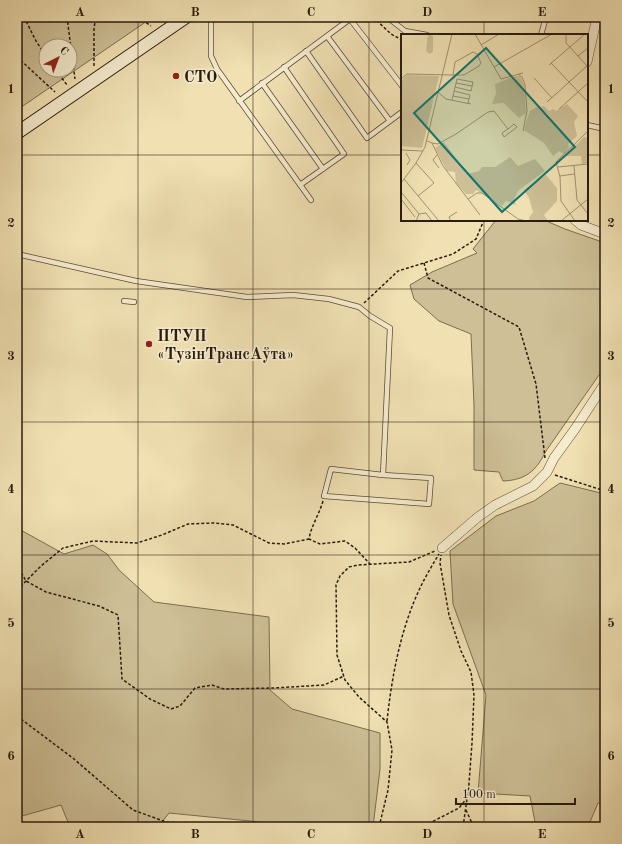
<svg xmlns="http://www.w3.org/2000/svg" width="622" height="844" font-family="'Old Standard TT',serif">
	<rect width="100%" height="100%" fill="#f0e0b2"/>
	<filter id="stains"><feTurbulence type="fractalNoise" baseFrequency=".005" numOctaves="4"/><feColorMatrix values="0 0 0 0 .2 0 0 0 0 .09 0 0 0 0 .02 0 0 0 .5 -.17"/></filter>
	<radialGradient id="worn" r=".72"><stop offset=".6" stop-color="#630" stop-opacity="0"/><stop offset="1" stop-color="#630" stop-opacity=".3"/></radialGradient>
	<path fill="#cebf96" stroke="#7b6d52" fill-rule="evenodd" d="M 17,17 L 153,17 L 17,110 ZM 46,46 L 70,46 L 70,70 L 46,70 Z
		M 496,220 L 544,220 L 565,229 L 605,243 L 605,370 L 599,375 L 546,451 C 536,471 526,480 503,481 L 499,472 L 474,470 L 474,405 L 471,334 L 439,321 L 414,299 L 410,285 L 432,272 L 477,253 L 473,249 Z
		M 560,483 L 605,494 L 605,803 L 598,803 L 590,822 L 556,827 L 536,827 L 530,796 L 478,793 L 486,695 L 453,604 L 450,551 L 496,516 L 534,501 Z
		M 17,528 L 64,554 L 93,545 L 107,554 L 119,570 L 154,602 L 269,617 L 270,690 L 292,709 L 380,733 L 380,769 L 373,827 L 311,827 L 169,813 L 162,822 L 156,827 L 70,827 L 61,805 L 22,816 L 17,797 Z"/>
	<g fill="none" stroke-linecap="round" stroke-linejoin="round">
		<defs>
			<path id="lane" d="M 211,17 L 211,56 L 217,69 L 311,200
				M 387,17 L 405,31 L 427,35
				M 541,35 L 546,17
				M 327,36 L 390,121
				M 306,51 L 367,138 L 402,112
				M 284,67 L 344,154 L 300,185
				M 262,83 L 323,169
				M 239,101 L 350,19 L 402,86
				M 587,125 L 605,129
				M 17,254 L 136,281 L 247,297 L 293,295 L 329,299 L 359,307 L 370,316 L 390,328 L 383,475 L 431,478 L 429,504 L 324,496 L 331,469 L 383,475
				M 124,301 L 134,302"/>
			<path id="street" d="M 587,62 L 597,17
				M 575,220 L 581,225 L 605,234
				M 442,548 L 478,517 L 495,505 L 533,486 L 547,472 L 554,458 L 575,429 L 605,383"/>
			<path id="secondary" d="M 17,133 L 186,17"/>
		</defs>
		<use href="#lane" stroke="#5a4c38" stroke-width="6"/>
		<use href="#street" stroke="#5a4c38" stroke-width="10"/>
		<use href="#secondary" stroke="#281b0f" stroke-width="14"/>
		<path stroke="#281b0f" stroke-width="1.5" stroke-dasharray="3 2" stroke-linecap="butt" d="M 24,17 L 36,41 L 46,56
			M 67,17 L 75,79
			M 138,17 L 151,26
			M 159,17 L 160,18
			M 373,17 L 391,34 L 402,40
			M 17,57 L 55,92
			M 94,66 L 94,28 L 96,17
			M 56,70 L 67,85
			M 424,263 L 428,278 L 519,327 L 536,384 L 545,458
			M 364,303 L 398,271 L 453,254 L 476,239 L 484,220
			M 555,475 L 605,491
			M 323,501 C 319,515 311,526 309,539 L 320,544 L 345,541 L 355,548 L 370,564
			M 17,570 L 22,574 L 26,581 L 46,592 L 99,606 L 118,615 L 122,679 L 150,699 L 171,709 L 180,706 L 195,688 L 212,685 L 224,689 L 274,688 L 324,685 L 344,676
			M 17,590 L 41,566 L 63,548 L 93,541 L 137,543 L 162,535 L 188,524 L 214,523 L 233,525 L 269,543 L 284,544 L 309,539
			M 17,716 L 74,759 L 133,810 L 166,822 L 235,827
			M 387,721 C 392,675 401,626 422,584 C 427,574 433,564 439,554
			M 466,810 L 471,821 L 478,827
			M 424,826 L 459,808 L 468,797 L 472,743 L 474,695 L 471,672 L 461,651 L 449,615 L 440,563 L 441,555
			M 379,827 L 388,790 L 392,750 L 387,722 L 359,697 L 345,680 L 337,655 L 336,585 L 340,576 L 349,567 L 358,565 L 409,562 L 435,551
			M 390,827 L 404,823 L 427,827
			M 463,827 L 467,799"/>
		<use href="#lane" stroke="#f5ebcd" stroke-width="4.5"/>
		<use href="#street" stroke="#f5ebcd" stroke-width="9"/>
		<use href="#secondary" stroke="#f5ebcd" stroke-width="12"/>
	</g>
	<path fill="none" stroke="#281b0f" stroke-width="1" stroke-opacity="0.55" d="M 138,17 L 138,827M 253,17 L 253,827M 369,17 L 369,827M 484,17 L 484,35M 17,155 L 402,155M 587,155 L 605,155M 484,220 L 484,827M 17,289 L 605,289M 17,422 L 605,422M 17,555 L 605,555M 17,689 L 605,689"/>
	<g fill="#8f2418" stroke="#f5ebcd" stroke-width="1.5">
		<circle cx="176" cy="76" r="4"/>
		<circle cx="149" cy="344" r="4"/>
	</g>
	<g text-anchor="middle" stroke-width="3.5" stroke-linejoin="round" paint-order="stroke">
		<g font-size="16" font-weight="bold" fill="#281b0f" stroke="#f5ebcd" text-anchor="start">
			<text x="184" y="82">СТО</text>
			<text x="157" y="341">ПТУП<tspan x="157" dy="18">«ТузінТрансАўта»</tspan></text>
		</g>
	</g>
	<g transform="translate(401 34)">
		<rect width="187" height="187" fill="#f0e0b2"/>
		<path d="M 27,0 L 32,2 L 32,17 L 29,20 L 25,17 ZM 6,41 L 38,42 L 21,114 L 0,112 L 0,47 ZM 115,42 L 119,42 L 123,51 L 125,79 L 118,84 L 103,69 L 91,70 L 95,59 L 94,50 ZM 166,70 L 177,82 L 173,88 L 176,102 L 167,110 L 168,113 L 163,120 L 158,117 L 152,122 L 143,109 L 123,96 L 125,88 L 129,77 L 136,73 L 143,72 L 148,77 L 152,75 L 155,77 ZM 183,103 L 187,104 L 187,129 L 181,130 L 180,122 L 165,122 ZM 43,108 L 66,140 L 78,137 L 81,133 L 94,133 L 109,123 L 117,132 L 134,125 L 144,137 L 118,156 L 113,165 L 115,171 L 105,167 L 101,172 L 75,156 L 72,160 L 65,160 L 55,149 L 54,138 L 46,137 L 34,114 ZM 145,141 L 156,154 L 156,167 L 143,181 L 147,187 L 129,187 L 128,184 L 132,178 L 128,164 L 123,156 Z" fill="#cebf96"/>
		<path fill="none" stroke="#a09171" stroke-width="1" d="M 74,0 L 100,45 L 122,39M 165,0 L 165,9 L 187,33M 80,11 L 98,0M 177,22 L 187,14M 150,29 L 187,68M 148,31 L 184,0M 93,33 L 151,0M 117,40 L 121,43 L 124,51 L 126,77 L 122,97M 133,44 L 151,64M 0,45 L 6,40 L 52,41 L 54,28 L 72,18 L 76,20 L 80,29 L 78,32 L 63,41 L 52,41M 55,49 L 71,52M 53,57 L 69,61 L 67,69M 37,58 L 45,65 L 70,70M 52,62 L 68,65M 51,66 L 52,62 L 56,45 L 72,48 L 70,57 L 54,53M 146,68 L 187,31M 158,75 L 187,49M 26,107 L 31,109 L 42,132 L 67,165 L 76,159 L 81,159 L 117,185 L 125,187M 31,109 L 37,110 L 55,100 L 87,78 L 93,77 L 107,95 L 113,90 L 116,93 L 103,103 L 101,99 L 107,95M 0,116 L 22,117M 5,119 L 9,126 L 6,131M 36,121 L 32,126 L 38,134M 15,129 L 33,149 L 17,162M 173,132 L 176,166 L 187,180M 157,133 L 187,130M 159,142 L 173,140M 3,145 L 38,187M 0,149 L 15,129 L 24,113 L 51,0M 0,158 L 18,180M 0,165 L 14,183M 67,165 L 79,181M 15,187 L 18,180 L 25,179 L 31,187M 50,187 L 48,183 L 56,178M 160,187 L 187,165M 174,187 L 160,167 L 159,143 L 155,128 L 187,97"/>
		<path fill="#0f766e" fill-opacity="0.15" stroke="#0f766e" stroke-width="2" d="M 85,14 L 174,113 L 101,178 L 13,79 Z"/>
		<rect width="187" height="187" fill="none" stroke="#281b0f" stroke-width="2"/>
	</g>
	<rect width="622" height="844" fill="none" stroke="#f0e0b2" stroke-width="44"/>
	<g transform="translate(58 58) rotate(42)"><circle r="19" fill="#f5ebcd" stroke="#a39881"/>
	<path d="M0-3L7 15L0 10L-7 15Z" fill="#8f2418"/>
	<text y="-6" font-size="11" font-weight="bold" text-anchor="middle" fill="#281b0f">С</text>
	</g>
	<path d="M456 798v6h119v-6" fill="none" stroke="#281b0f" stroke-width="2"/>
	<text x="462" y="798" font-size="12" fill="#281b0f" stroke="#f5ebcd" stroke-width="3" paint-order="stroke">100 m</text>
	<rect x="22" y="22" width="578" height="800" fill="none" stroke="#281b0f" stroke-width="1.5"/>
	<g font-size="13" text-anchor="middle" font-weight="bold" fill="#281b0f">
		<text x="80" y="16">A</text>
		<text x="195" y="16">B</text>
		<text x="311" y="16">C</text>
		<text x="427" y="16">D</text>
		<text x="542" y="16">E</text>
		<text x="11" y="93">1</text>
		<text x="611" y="93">1</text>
		<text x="11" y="227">2</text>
		<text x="611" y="227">2</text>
		<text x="11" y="360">3</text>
		<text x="611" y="360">3</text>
		<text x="11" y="493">4</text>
		<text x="611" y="493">4</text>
		<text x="11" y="627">5</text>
		<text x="611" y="627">5</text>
		<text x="11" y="760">6</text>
		<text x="611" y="760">6</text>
		<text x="80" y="838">A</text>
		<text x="195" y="838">B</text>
		<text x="311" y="838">C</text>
		<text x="427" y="838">D</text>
		<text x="542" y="838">E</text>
	</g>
	<rect width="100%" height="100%" filter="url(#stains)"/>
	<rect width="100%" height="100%" fill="url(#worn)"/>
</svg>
